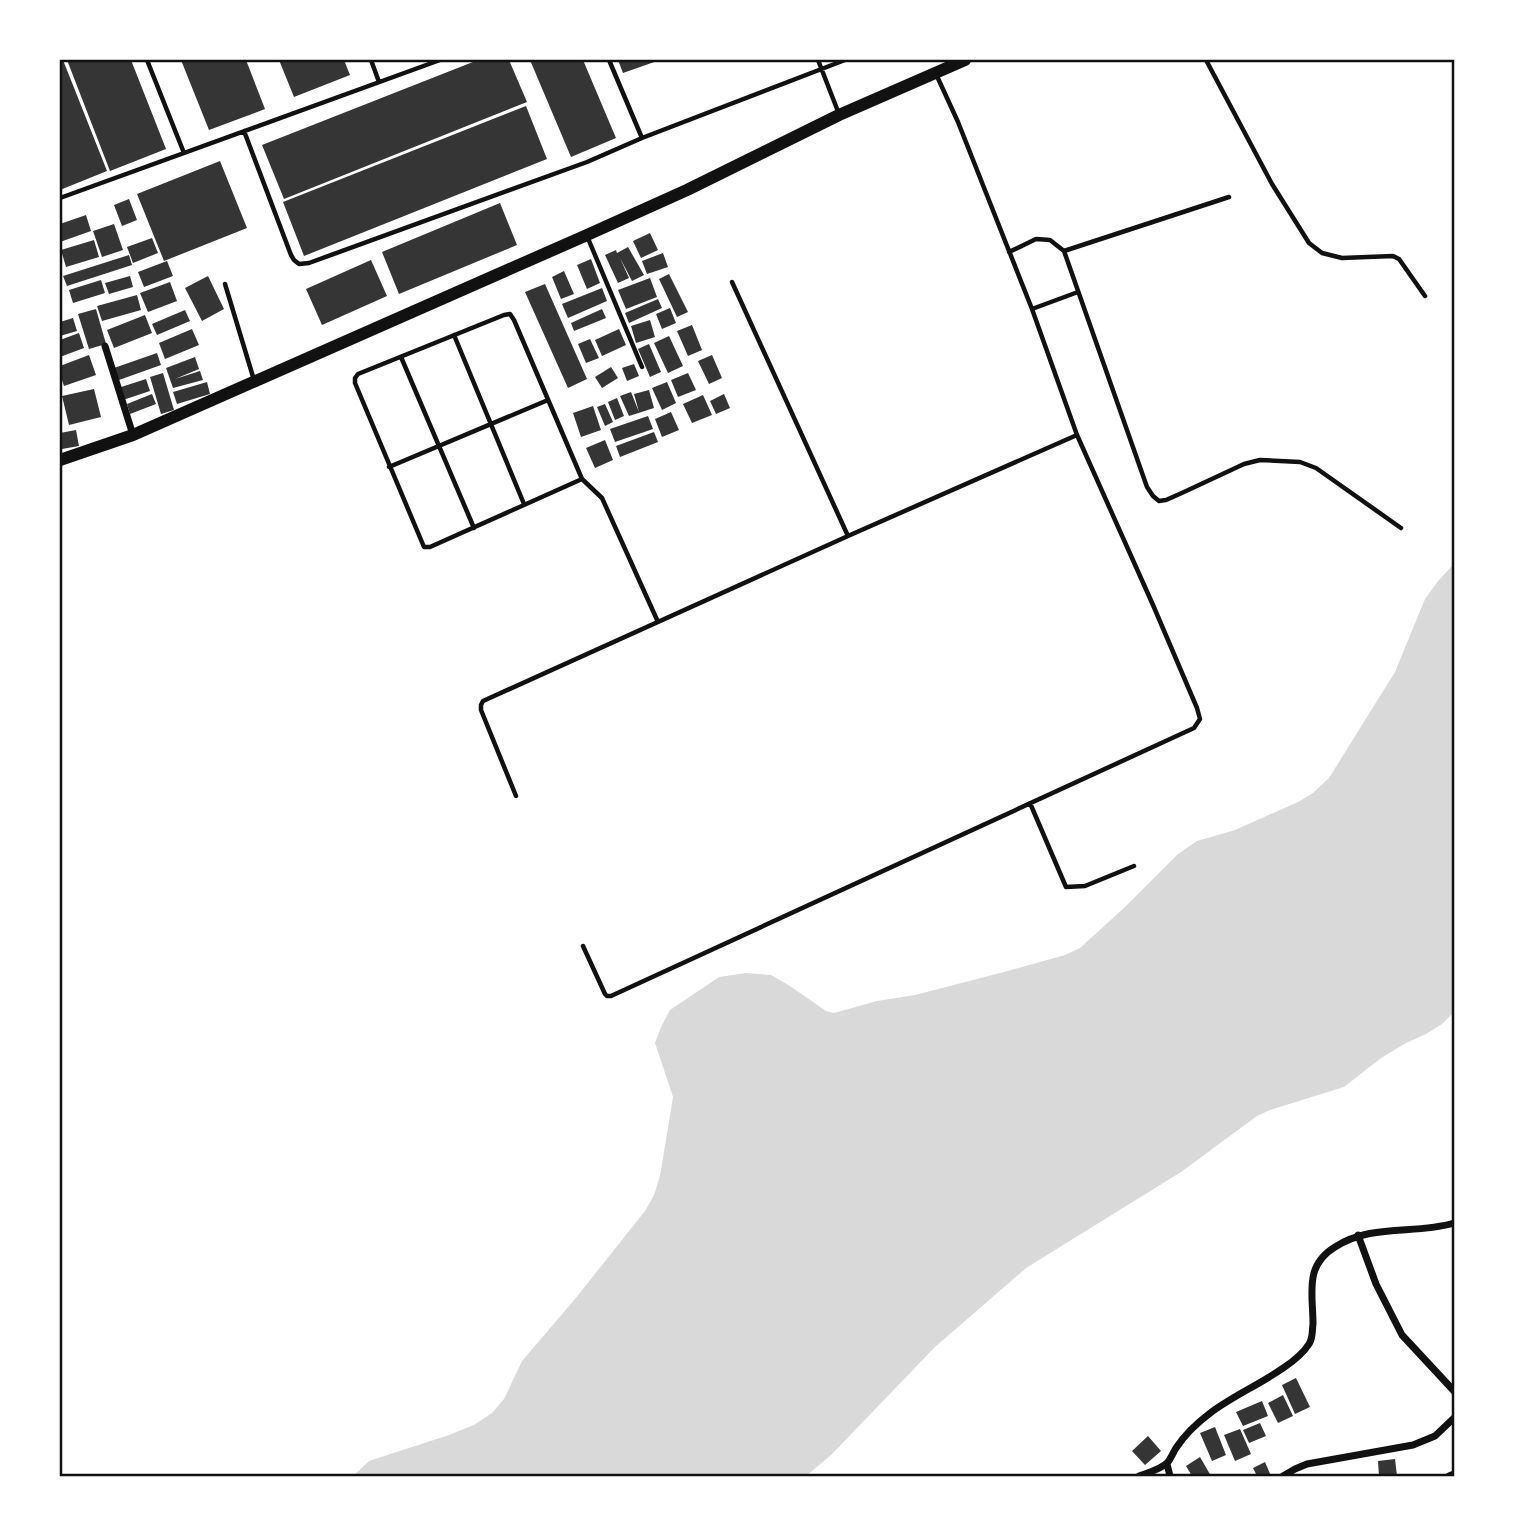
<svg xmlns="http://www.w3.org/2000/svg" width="1514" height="1536" font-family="Figtree,sans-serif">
	<rect width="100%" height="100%" fill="#fff"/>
	<path fill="#d9d9d9" d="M 1454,564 L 1454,1012 L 1442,1024 L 1426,1034 L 1406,1043 L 1381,1058 L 1344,1087 L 1270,1110 L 1257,1116 L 1181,1172 L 1026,1268 L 935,1347 L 831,1455 L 806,1476 L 353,1476 L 369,1461 L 449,1435 L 474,1425 L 492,1413 L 504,1399 L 522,1361 L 575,1299 L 645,1211 L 654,1195 L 660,1176 L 673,1097 L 655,1043 L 661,1027 L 670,1010 L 719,977 L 746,973 L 771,975 L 790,986 L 826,1011 L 834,1013 L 877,1001 L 915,995 L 1004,972 L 1065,955 L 1080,948 L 1124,908 L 1178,854 L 1197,841 L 1235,830 L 1300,801 L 1313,793 L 1329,778 L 1395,672 L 1425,599 L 1438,581 Z"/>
	<path fill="#353535" d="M 60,60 L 63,60 L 107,171 L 60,190 Z
		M 67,60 L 131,60 L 166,149 L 110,171 Z
		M 181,60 L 246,60 L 265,109 L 209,130 Z
		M 279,60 L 344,60 L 350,75 L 294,97 Z
		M 478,60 L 509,60 L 527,102 L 284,199 L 262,145 Z
		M 530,60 L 583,60 L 616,138 L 571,157 Z
		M 618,60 L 660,60 L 623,73 Z
		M 526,106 L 547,159 L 304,256 L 283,202 Z
		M 220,161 L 247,228 L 164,261 L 137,194 Z
		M 129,199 L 137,220 L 122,226 L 114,205 Z
		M 500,203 L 517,245 L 399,294 L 382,252 Z
		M 86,215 L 91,231 L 60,242 L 60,224 Z
		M 114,224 L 123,250 L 102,257 L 93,231 Z
		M 650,233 L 658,250 L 641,258 L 633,241 Z
		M 152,238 L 158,253 L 133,263 L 127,247 Z
		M 94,240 L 99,257 L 66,267 L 61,250 Z
		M 628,247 L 644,275 L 632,281 L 620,258 L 629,278 L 618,283 L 605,255 L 616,250 L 617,253 Z
		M 663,253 L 668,267 L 647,274 L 642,261 Z
		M 129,255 L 132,265 L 67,286 L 63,276 Z
		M 591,259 L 600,283 L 587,289 L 577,265 Z
		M 371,260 L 387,296 L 322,325 L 306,289 Z
		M 167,261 L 173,276 L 144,287 L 138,272 Z
		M 564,271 L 574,294 L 561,299 L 552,277 Z
		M 669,274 L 688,312 L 677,317 L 659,279 Z
		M 130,276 L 133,287 L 109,294 L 105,283 Z
		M 208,276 L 224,309 L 202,321 L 185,288 Z
		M 650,278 L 657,297 L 626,309 L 618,290 Z
		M 101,280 L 105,293 L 73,303 L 69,290 Z
		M 170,282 L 177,301 L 148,312 L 140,293 Z
		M 545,284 L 587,379 L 568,388 L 525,292 Z
		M 602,288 L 607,301 L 568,318 L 562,304 Z
		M 137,295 L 141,310 L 102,321 L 97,306 Z
		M 658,299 L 662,308 L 629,323 L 625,313 Z
		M 670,308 L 676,323 L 662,329 L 656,314 Z
		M 96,309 L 106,344 L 89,349 L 78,314 Z
		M 602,309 L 606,318 L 574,331 L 571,323 Z
		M 185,310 L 190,321 L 157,335 L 152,324 Z
		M 145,315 L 152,333 L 114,348 L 107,330 Z
		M 73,318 L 77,331 L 60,336 L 60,322 Z
		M 650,320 L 655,337 L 636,343 L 631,326 Z
		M 692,325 L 702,350 L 688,356 L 677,331 Z
		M 192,329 L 199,345 L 165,359 L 159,343 Z
		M 619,329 L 626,345 L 602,356 L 595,340 Z
		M 79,333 L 84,348 L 60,357 L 60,340 Z
		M 669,336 L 683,366 L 668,373 L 654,343 Z
		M 590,339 L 599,358 L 586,363 L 578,344 Z
		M 649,344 L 661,372 L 650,377 L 638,349 Z
		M 157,353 L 161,365 L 119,380 L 114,368 Z
		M 89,355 L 96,375 L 64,386 L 60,374 L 60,366 Z
		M 712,355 L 722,378 L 709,384 L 698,361 Z
		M 195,357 L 199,369 L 175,379 L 200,371 L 203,380 L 173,388 L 166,368 Z
		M 634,364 L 639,376 L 627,381 L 622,368 Z
		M 611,367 L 618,378 L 602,388 L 595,377 Z
		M 163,373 L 174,410 L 161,414 L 150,377 Z
		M 688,373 L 696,390 L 678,397 L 671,380 Z
		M 146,379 L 150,391 L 123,400 L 118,388 Z
		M 207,382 L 210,394 L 177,404 L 173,392 Z
		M 667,382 L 676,403 L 662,410 L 652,388 Z
		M 94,389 L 101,417 L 69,425 L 62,396 Z
		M 649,390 L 654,408 L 629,416 L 620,396 L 631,392 L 639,412 L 634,394 Z
		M 152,394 L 156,404 L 130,414 L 127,404 Z
		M 724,394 L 730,408 L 716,414 L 710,401 Z
		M 703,395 L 712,415 L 692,423 L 683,404 Z
		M 617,398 L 624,416 L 615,420 L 608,402 Z
		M 605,404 L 613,422 L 605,426 L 597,407 Z
		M 593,406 L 601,430 L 581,437 L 573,413 Z
		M 671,412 L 679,430 L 662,437 L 655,419 Z
		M 648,416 L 653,429 L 615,442 L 610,429 Z
		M 76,430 L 79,446 L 62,449 L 60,433 Z
		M 654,432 L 658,442 L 620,457 L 616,446 Z
		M 605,440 L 613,460 L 595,468 L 586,448 Z
		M 1296,1378 L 1310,1407 L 1295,1414 L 1282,1385 Z
		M 1283,1395 L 1293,1416 L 1278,1423 L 1268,1403 Z
		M 1262,1401 L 1268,1416 L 1243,1426 L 1236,1412 Z
		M 1260,1423 L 1266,1436 L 1249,1443 L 1243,1430 Z
		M 1215,1427 L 1226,1455 L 1212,1461 L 1200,1433 Z
		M 1240,1429 L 1251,1454 L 1235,1461 L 1224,1435 Z
		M 1148,1436 L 1161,1451 L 1145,1465 L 1132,1451 Z
		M 1200,1457 L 1211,1476 L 1192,1476 L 1186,1466 Z
		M 1395,1459 L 1397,1476 L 1379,1476 L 1378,1461 Z
		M 1265,1462 L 1271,1476 L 1257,1476 L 1253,1468 Z"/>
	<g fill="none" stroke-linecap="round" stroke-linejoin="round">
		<path stroke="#111" stroke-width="4.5" d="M 147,60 L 184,153
			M 371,60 L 379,82
			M 609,60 L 642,138
			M 818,60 L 839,114
			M 1206,60 L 1272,184 L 1309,243 L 1322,253 L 1342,258 L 1393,256 L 1399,259 L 1425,296
			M 244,131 L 291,255 L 294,260 L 299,264 L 309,263 L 587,162 L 642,138 L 845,60
			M 60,198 L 440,60
			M 587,236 L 642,367
			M 1064,251 L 1229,197
			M 1009,252 L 1036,239 L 1050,240 L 1064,251 L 1147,487 L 1153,496 L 1159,501 L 1166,500 L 1184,492 L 1244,464 L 1260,460 L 1300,462 L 1316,468 L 1401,528
			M 732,282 L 848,536
			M 225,284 L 254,380
			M 1032,309 L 1078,292
			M 454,335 L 524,504
			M 401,357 L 474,528
			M 389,467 L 548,400
			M 582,479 L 430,547 L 424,547 L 355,383 L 355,378 L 358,374 L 504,315 L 510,314 L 514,320 L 582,479 L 602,498 L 658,622
			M 516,796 L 481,710 L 481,705 L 483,701 L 848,536 L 1077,435
			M 1030,803 L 1066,887 L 1085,886 L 1134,866
			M 583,946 L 605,994 L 607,996 L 611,996 L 1194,728 L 1200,719 L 1197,708 L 1153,605 L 1077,435 L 1032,309 L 958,122 L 936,74"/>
		<path stroke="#111" stroke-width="7" d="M 105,346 L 133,435
			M 1358,1235 L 1376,1284 L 1402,1335 L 1454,1391
			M 1167,1464 L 1170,1476
			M 1139,1476 C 1147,1473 1162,1469 1168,1462 C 1171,1458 1173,1453 1176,1448 C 1184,1436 1197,1423 1209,1414 C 1236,1392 1292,1371 1309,1344 C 1313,1338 1312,1331 1313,1324 C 1313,1293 1304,1266 1335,1247 C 1372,1223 1415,1235 1454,1223
			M 1283,1476 L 1295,1469 L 1307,1464 L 1413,1445 L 1435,1436 L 1454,1418
			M 1449,1476 L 1454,1474"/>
		<path stroke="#111" stroke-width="12" d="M 60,460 L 133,435 L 587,235 L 687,190 L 839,115 L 965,60"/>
	</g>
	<rect width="1514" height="1536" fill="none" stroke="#ffffff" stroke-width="122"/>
	<rect x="61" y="61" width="1392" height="1414" fill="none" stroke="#111" stroke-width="2.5"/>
</svg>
